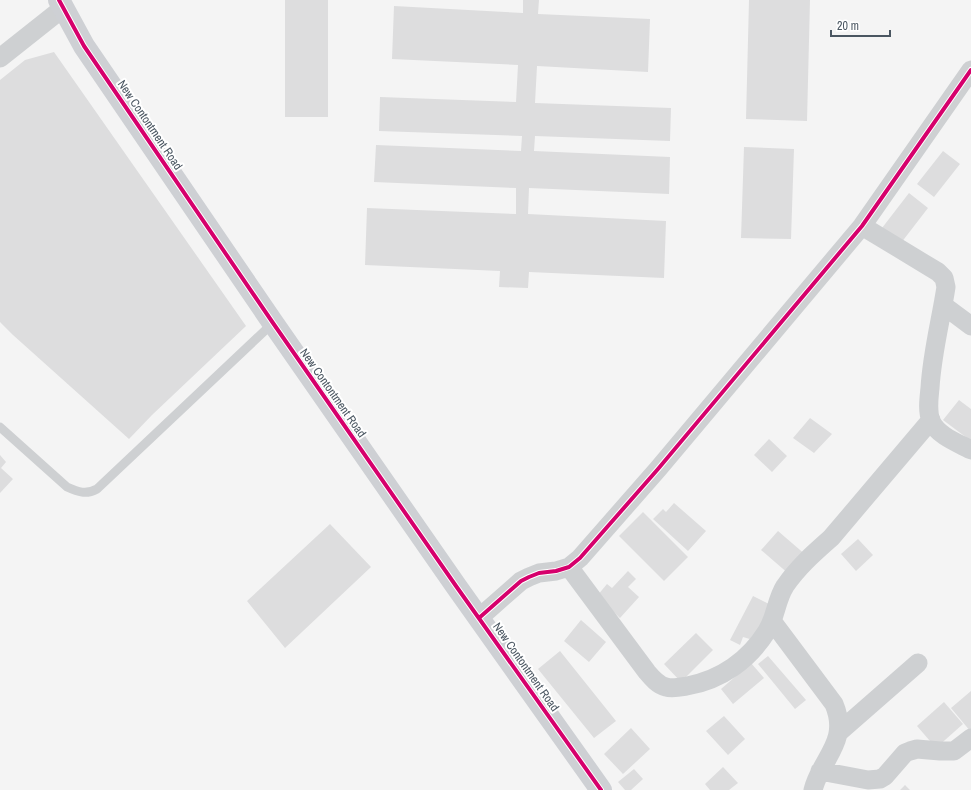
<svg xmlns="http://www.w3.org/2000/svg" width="971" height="790" font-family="'Archivo Narrow',sans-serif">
	<rect width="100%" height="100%" fill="#f4f4f4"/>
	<path fill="#ddddde" d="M 285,0 L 328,0 L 328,117 L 285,117 Z
		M 523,0 L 539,0 L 538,14 L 650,19 L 648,72 L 537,66 L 535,103 L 671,108 L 670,141 L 535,136 L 534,151 L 670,157 L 669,194 L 529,188 L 528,214 L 666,221 L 664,278 L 529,272 L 528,288 L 499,287 L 500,271 L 365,265 L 367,208 L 516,214 L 516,188 L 374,182 L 376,145 L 521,151 L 522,136 L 379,131 L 380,97 L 516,102 L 518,65 L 392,59 L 394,6 L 523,13 Z
		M 749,0 L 810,0 L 807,121 L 746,119 Z
		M 54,52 L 246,326 L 152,415 L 129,439 L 13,335 L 0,322 L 0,80 L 25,60 Z
		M 744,147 L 794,149 L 791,239 L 741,238 Z
		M 943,151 L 960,164 L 934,197 L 917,184 Z
		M 909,193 L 928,208 L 901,243 L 882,228 Z
		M 959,400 L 971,409 L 971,441 L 943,420 Z
		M 810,418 L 832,434 L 814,453 L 793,438 Z
		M 769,439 L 787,456 L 772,472 L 754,455 Z
		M 0,455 L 6,462 L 1,468 L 13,479 L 0,493 Z
		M 674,503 L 706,531 L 688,551 L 653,519 L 663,509 L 666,512 Z
		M 643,512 L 688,557 L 664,581 L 619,536 Z
		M 330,524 L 371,567 L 285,648 L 247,601 Z
		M 778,531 L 807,556 L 790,575 L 761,550 Z
		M 858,539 L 873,555 L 856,571 L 841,554 Z
		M 628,571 L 636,579 L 628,587 L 639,597 L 620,618 L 597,596 L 607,584 L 612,588 Z
		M 753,596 L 773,606 L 753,640 L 743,637 L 740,645 L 730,640 Z
		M 581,620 L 606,642 L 589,662 L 564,641 Z
		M 696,633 L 713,650 L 681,682 L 664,664 Z
		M 560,651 L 616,721 L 594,738 L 538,669 Z
		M 768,656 L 806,700 L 795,709 L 758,664 Z
		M 751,663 L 764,678 L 733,704 L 721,689 Z
		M 971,691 L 971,732 L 951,708 Z
		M 944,702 L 963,724 L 936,748 L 917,726 Z
		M 724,716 L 745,739 L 728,755 L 706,731 Z
		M 631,728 L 650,749 L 623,774 L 604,754 Z
		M 723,767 L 738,783 L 729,790 L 710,790 L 705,784 Z
		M 634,769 L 643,779 L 631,790 L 625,790 L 618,782 Z
		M 905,785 L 910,790 L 900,790 Z"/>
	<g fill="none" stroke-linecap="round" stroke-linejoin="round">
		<path stroke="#ced0d2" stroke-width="9" d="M 0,427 L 67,487 C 78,492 86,495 97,489 L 273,323"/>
		<path stroke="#ced0d2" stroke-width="19" d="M 0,58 L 63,8
			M 862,226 L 938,272 L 944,278 L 946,287 C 941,320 932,353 930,388 C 929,398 927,411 931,421 C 938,436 958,443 971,450
			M 943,305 L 971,326
			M 569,567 L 647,672 C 652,678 658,685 666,687 C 672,689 681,687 687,686 C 721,680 749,660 767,631 C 776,617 776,600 785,586 C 798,567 814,553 831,538 L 931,420
			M 479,618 L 521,581 L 529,577 L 539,573 L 556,571 L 569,567 L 580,558 L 658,469 L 862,226 L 971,70
			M 772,621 L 834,704 C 850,742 821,758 813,790
			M 838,733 L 918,663
			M 820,771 L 868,780 L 880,779 L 885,776 L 905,753 L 910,751 L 917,749 L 940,751 L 954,751 L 971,738"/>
		<path stroke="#ced0d4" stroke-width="22" d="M 59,0 L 84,46 L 273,323 L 456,586 L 601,790"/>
		<defs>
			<path id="cycleway" d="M 59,0 L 84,46 L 273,323 L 456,586 L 601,790
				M 479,618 L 521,581 L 529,577 L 539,573 L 556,571 L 569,567 L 580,558 L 658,469 L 862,226 L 971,70"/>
		</defs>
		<use href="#cycleway" stroke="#fff" stroke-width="6"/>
		<use href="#cycleway" stroke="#d6006c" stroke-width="4"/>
	</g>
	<g text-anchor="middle" stroke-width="4" stroke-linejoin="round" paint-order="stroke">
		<g font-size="12" fill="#4a5661" stroke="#fff">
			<text transform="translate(150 125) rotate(56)" y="4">New Contontment Road</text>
			<text transform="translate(333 393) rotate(55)" y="4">New Contontment Road</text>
			<text transform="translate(526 667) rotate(55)" y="4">New Contontment Road</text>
		</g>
	</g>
	<path d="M831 30v6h59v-6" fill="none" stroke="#4a5661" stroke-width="2"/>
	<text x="837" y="30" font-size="12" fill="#4a5661" stroke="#ffffff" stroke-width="3" paint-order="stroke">20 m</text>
</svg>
